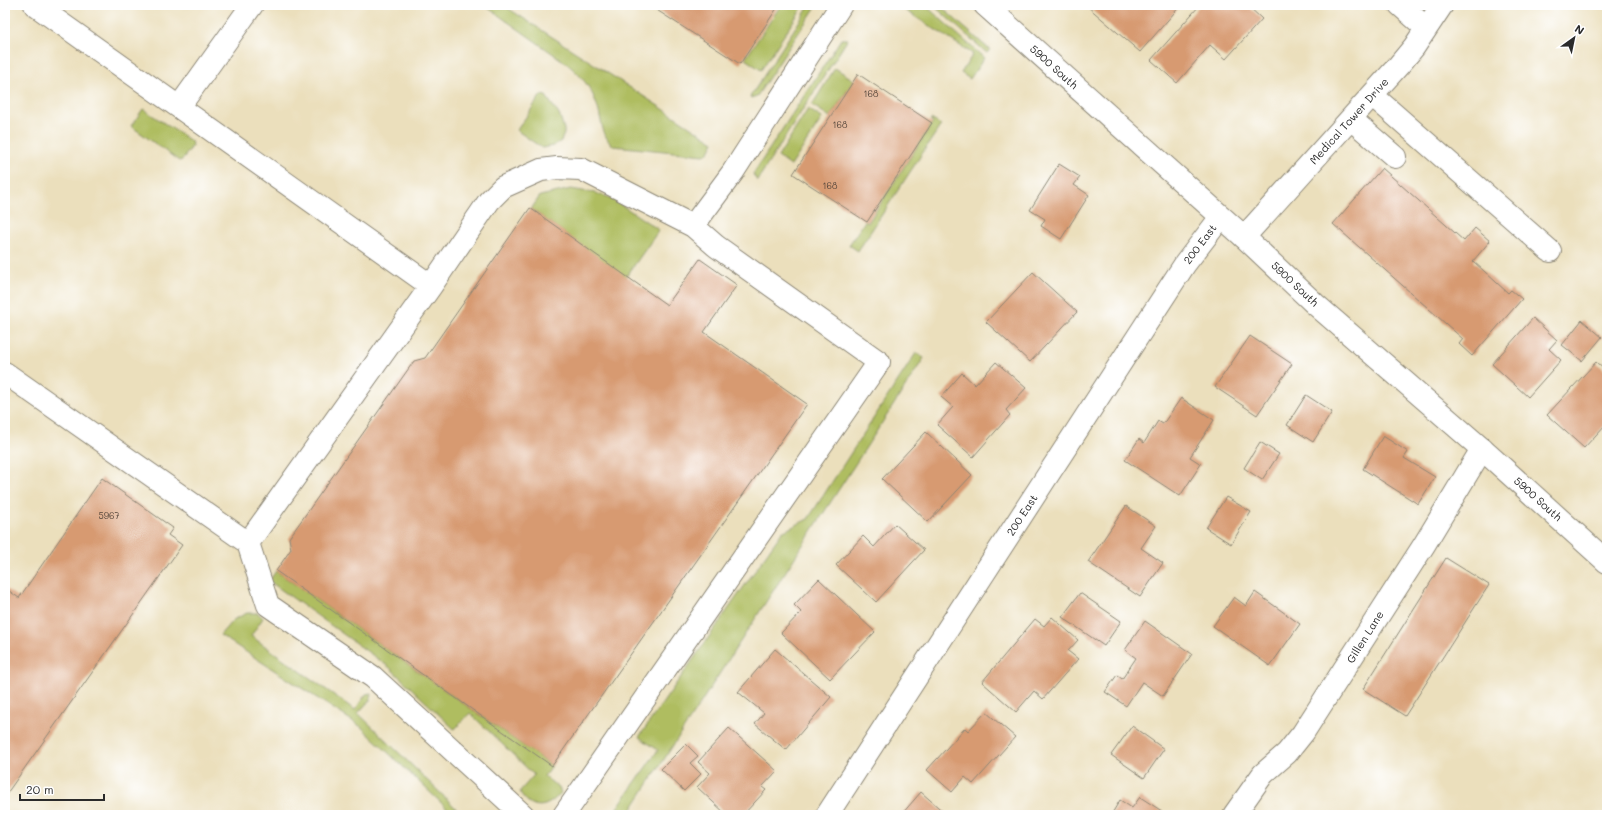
<svg xmlns="http://www.w3.org/2000/svg" width="1612" height="820" font-family="Mali,sans-serif">
	<rect width="100%" height="100%" fill="#fff"/>
	<filter id="ink" filterUnits="userSpaceOnUse"><feTurbulence type="fractalNoise" baseFrequency=".025" numOctaves="2"/><feDisplacementMap in="SourceGraphic" scale="8" xChannelSelector="R" yChannelSelector="G"/><feConvolveMatrix kernelMatrix="1 2 1 2 8 2 1 2 1" color-interpolation-filters="sRGB"/></filter>
	<filter id="wash" filterUnits="userSpaceOnUse"><feTurbulence type="fractalNoise" baseFrequency=".012" numOctaves="4" result="noise"/><feDisplacementMap in="SourceGraphic" scale="16" xChannelSelector="R" yChannelSelector="G"/><feGaussianBlur stdDeviation="0.9" result="paint"/><feColorMatrix in="noise" values="0 0 0 0 0 0 0 0 0 0 0 0 0 0 0 0 0 1.4 0 .05"/><feComposite in="paint" operator="in"/></filter>
	<g filter="url(#wash)">
		<rect width="100%" height="100%" fill="#ebdfbc"/>
		<path fill="#afbd60" stroke="#6d7446" d="M 484,5 L 503,5 L 714,142 L 708,153 L 704,155 L 613,146 C 600,135 602,115 595,100 C 589,84 578,73 566,63 Z
			M 781,5 L 804,5 L 761,70 L 745,59 Z
			M 810,5 L 817,5 L 757,96 L 751,98 L 750,97 Z
			M 897,5 L 925,5 L 984,58 L 970,79 L 961,73 L 973,54 Z
			M 933,5 L 939,5 L 990,50 L 987,53 Z
			M 841,39 L 848,39 L 757,181 L 753,174 Z
			M 835,68 L 854,80 L 830,117 L 812,105 Z
			M 541,95 L 546,96 L 560,116 L 564,129 L 564,134 L 561,141 L 553,146 L 542,148 L 519,132 L 517,130 Z
			M 143,109 L 191,141 L 192,146 L 182,160 L 179,161 L 131,126 Z
			M 808,109 L 822,118 L 791,166 L 778,157 Z
			M 931,119 L 941,125 L 858,251 L 849,245 L 865,221 L 868,223 L 933,122 L 930,120 Z
			M 571,189 L 595,193 L 611,198 L 659,230 L 626,277 L 531,209 L 540,196 Z
			M 916,353 L 924,358 L 628,815 L 612,815 L 658,750 L 639,737 L 782,532 L 808,519 Z
			M 276,571 L 552,766 L 544,776 L 559,788 L 561,793 C 551,804 540,811 527,801 C 524,798 521,795 520,791 L 534,775 L 470,713 L 456,728 L 454,729 L 452,727 L 389,667 L 269,581 Z
			M 247,613 L 258,613 L 263,618 L 251,636 L 355,710 L 366,694 L 370,693 L 372,694 L 371,699 L 358,713 L 463,815 L 454,815 L 360,726 L 220,635 L 233,620 Z"/>
		<g id="blocks">
			<path fill="#d79a71" d="M 649,5 L 779,5 L 740,64 Z
				M 1088,5 L 1181,5 L 1140,52 L 1087,6 Z
				M 1200,5 L 1247,5 L 1262,19 L 1226,59 L 1210,45 L 1177,83 L 1151,60 Z
				M 858,74 L 932,123 L 867,222 L 793,174 Z
				M 1059,164 L 1080,177 L 1074,185 L 1089,195 L 1061,239 L 1041,226 L 1045,219 L 1030,210 Z
				M 1382,168 L 1464,241 L 1475,228 L 1490,241 L 1473,261 L 1508,293 L 1511,290 L 1522,299 L 1472,356 L 1459,344 L 1463,339 L 1333,224 Z
				M 530,208 L 667,305 L 700,259 L 737,285 L 704,332 L 807,404 L 552,766 L 276,571 L 291,549 L 289,538 L 414,361 L 425,358 Z
				M 1033,272 L 1077,312 L 1030,362 L 986,322 Z
				M 1533,318 L 1557,340 L 1549,349 L 1561,360 L 1528,397 L 1492,364 Z
				M 1582,320 L 1602,337 L 1582,361 L 1562,345 Z
				M 1250,336 L 1292,364 L 1257,415 L 1215,387 Z
				M 996,362 L 1026,388 L 1006,410 L 1010,415 L 973,457 L 937,425 L 953,407 L 941,397 L 962,373 L 975,385 Z
				M 1596,362 L 1607,372 L 1607,423 L 1584,448 L 1547,415 Z
				M 1306,395 L 1332,412 L 1313,442 L 1287,425 Z
				M 1181,398 L 1214,420 L 1190,457 L 1201,464 L 1180,496 L 1125,460 L 1139,439 L 1144,443 L 1158,421 L 1163,424 Z
				M 926,432 L 972,475 L 928,522 L 882,479 Z
				M 1383,436 L 1408,452 L 1404,458 L 1435,477 L 1418,504 L 1363,469 Z
				M 1260,442 L 1279,454 L 1262,480 L 1244,468 Z
				M 102,478 L 173,528 L 168,535 L 182,545 L 5,796 L 5,588 L 19,598 Z
				M 1226,497 L 1251,512 L 1231,544 L 1206,528 Z
				M 1126,506 L 1156,526 L 1141,548 L 1163,563 L 1140,597 L 1088,562 Z
				M 895,524 L 924,550 L 876,602 L 836,565 L 863,536 L 874,547 Z
				M 1446,558 L 1489,585 L 1405,716 L 1363,689 Z
				M 819,579 L 875,632 L 830,679 L 781,633 L 801,612 L 794,605 Z
				M 1255,592 L 1300,624 L 1270,666 L 1213,626 L 1234,597 L 1246,606 Z
				M 1080,593 L 1121,621 L 1104,646 L 1062,617 Z
				M 1052,617 L 1078,640 L 1068,651 L 1078,659 L 1043,699 L 1034,691 L 1016,712 L 982,682 L 1035,619 L 1044,626 Z
				M 1145,621 L 1192,654 L 1163,696 L 1142,682 L 1126,706 L 1105,692 L 1117,675 L 1122,679 L 1136,658 L 1125,650 Z
				M 775,649 L 831,697 L 786,750 L 755,724 L 764,713 L 738,692 Z
				M 986,712 L 1015,737 L 973,784 L 965,777 L 952,792 L 927,770 L 965,728 L 968,731 Z
				M 1132,726 L 1164,749 L 1144,778 L 1111,755 Z
				M 729,728 L 777,771 L 762,787 L 766,790 L 743,815 L 727,815 L 697,787 L 710,773 L 698,762 Z
				M 686,744 L 698,756 L 690,763 L 701,774 L 684,791 L 661,769 Z
				M 921,792 L 947,815 L 901,815 Z
				M 1140,797 L 1168,815 L 1111,815 L 1120,800 L 1132,808 Z"/>
		</g>
	</g>
	<g filter="url(#ink)">
		<use href="#blocks" fill-opacity="0" stroke="#8b8574" stroke-width="1"/>
		<g fill="none" stroke-linecap="round" stroke-linejoin="round">
			<defs>
				<path id="minor" d="M 35,5 L 431,286
					M 1400,5 L 1426,28
					M 1372,95 L 1550,251
					M 179,107 L 252,5
					M 1351,119 L 1395,157
					M 693,226 L 733,172 L 841,5
					M 1244,237 L 1399,65 L 1414,47 L 1442,5
					M 5,373 L 248,543 L 268,605 L 373,677 L 523,815
					M 248,543 L 431,286 L 489,201 L 503,187 L 541,170 L 557,168 L 581,169 L 693,226 L 716,246 L 879,362 L 564,815
					M 827,815 L 1185,264 L 1221,217
					M 1234,815 L 1263,774 L 1287,753 L 1303,733 L 1424,545 L 1482,449"/>
				<path id="major" d="M 985,5 L 1244,237 L 1315,304 L 1482,449 L 1607,562"/>
			</defs>
			<use href="#minor" stroke="#8b8574" stroke-width="24"/>
			<use href="#major" stroke="#8b8574" stroke-width="24"/>
			<use href="#minor" stroke="#fff" stroke-width="22"/>
			<use href="#major" stroke="#fff" stroke-width="22"/>
		</g>
	</g>
	<g text-anchor="middle" stroke-width="4" stroke-linejoin="round" paint-order="stroke">
		<g font-size="9" fill="#56473c">
			<text x="871" y="97">168</text>
			<text x="840" y="128">168</text>
			<text x="830" y="189">168</text>
			<text x="109" y="519">5967</text>
		</g>
		<g font-size="11" fill="#2b2b2b" stroke="#fff">
			<text transform="translate(1054 67) rotate(42)" y="4">5900 South</text>
			<text transform="translate(1349 121) rotate(-48)" y="4">Medical Tower Drive</text>
			<text transform="translate(1200 244) rotate(-53)" y="4">200 East</text>
			<text transform="translate(1295 284) rotate(43)" y="4">5900 South</text>
			<text transform="translate(1538 499) rotate(42)" y="4">5900 South</text>
			<text transform="translate(1022 515) rotate(-57)" y="4">200 East</text>
			<text transform="translate(1365 637) rotate(-58)" y="4">Gillen Lane</text>
		</g>
	</g>
	<rect width="1612" height="820" fill="none" stroke="#fff" stroke-width="20"/>
	<g transform="translate(1574 38) rotate(33)" stroke="#ffffff" stroke-width="3" paint-order="stroke">
	<path d="M0-3L7 15L0 10L-7 15Z" fill="#2b2b2b"/>
	<text y="-6" font-size="11" font-weight="bold" text-anchor="middle" fill="#2b2b2b">N</text>
	</g>
	<path d="M20 794v6h84v-6" fill="none" stroke="#2b2b2b" stroke-width="2"/>
	<text x="26" y="794" font-size="12" fill="#2b2b2b" stroke="#ffffff" stroke-width="3" paint-order="stroke">20 m</text>
</svg>
